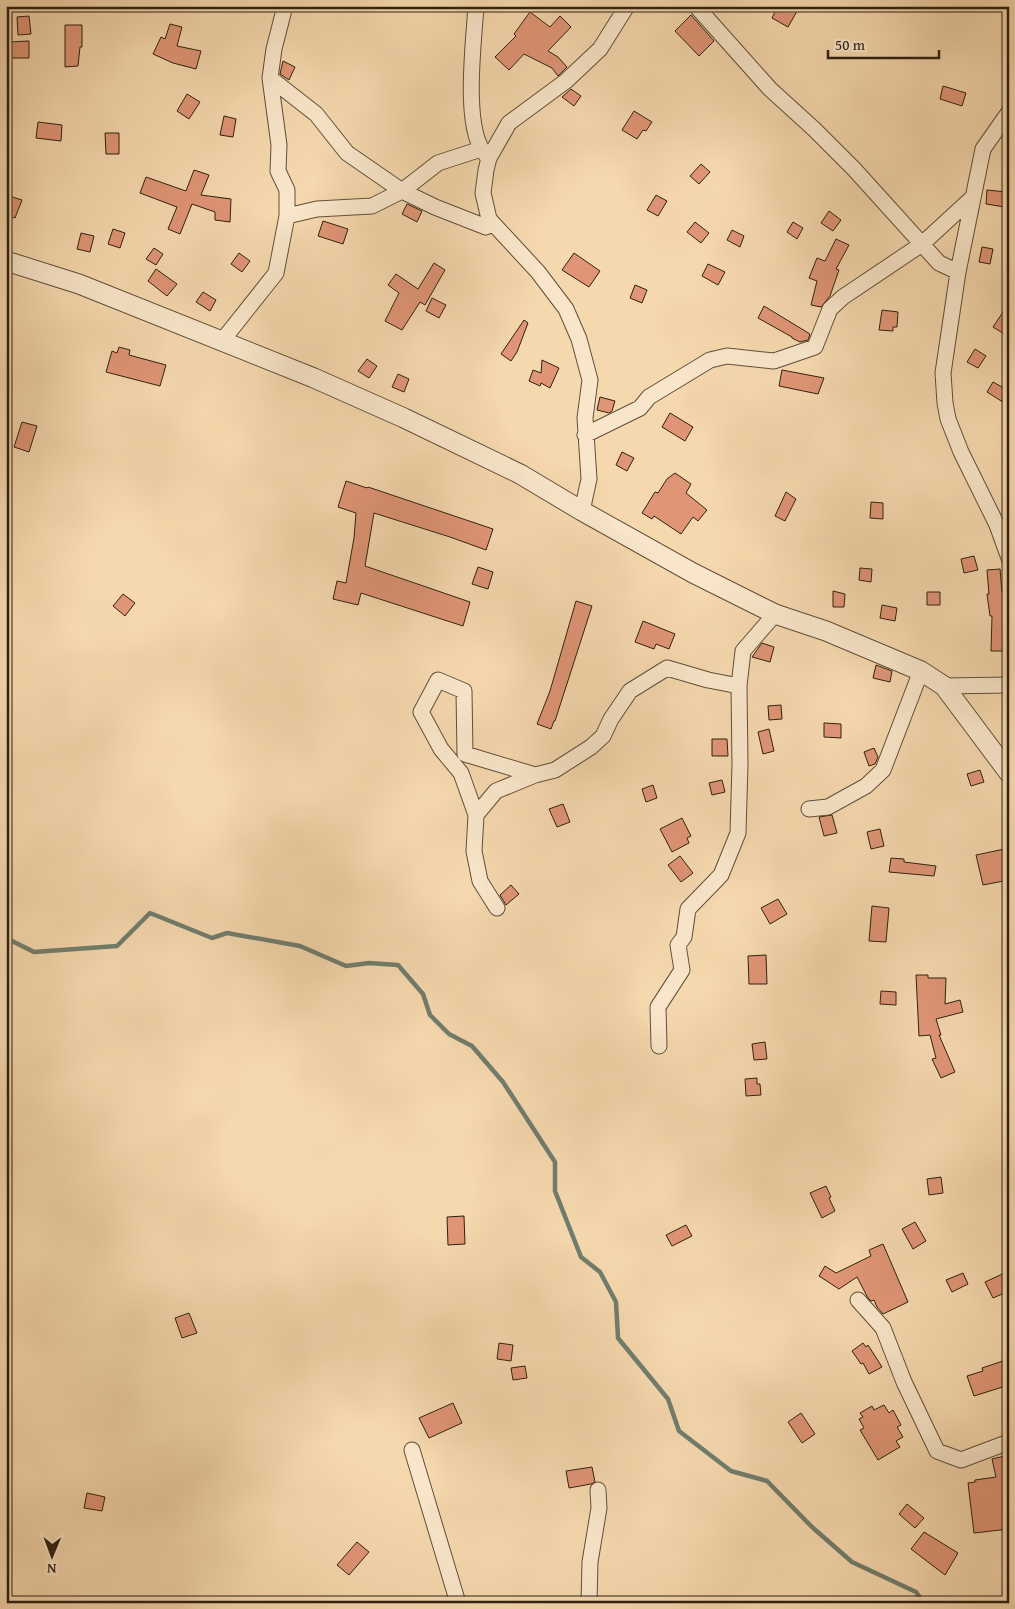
<svg xmlns="http://www.w3.org/2000/svg" width="1015" height="1609" font-family="'Gentium Book Plus',serif">
	<rect width="100%" height="100%" fill="#f6d8ae"/>
	<filter id="stains"><feTurbulence type="fractalNoise" baseFrequency=".004" numOctaves="4"/><feColorMatrix values="0 0 0 0 .2 0 0 0 0 .09 0 0 0 0 .02 0 0 0 .5 -.17"/></filter>
	<radialGradient id="worn" r=".72"><stop offset=".6" stop-color="#630" stop-opacity="0"/><stop offset="1" stop-color="#630" stop-opacity=".3"/></radialGradient>
	<g fill="none" stroke-linecap="round" stroke-linejoin="round">
		<path stroke="#707d6d" stroke-width="4.5" d="M 6,944 L 12,941 L 34,952 L 117,946 L 150,913 L 212,938 L 227,933 L 300,946 L 346,966 L 369,963 L 398,965 L 423,994 L 430,1015 L 449,1034 L 472,1046 L 503,1082 L 555,1162 L 555,1191 L 581,1257 L 600,1272 L 616,1302 L 618,1338 L 668,1399 L 679,1431 L 731,1471 L 767,1481 L 812,1527 L 852,1562 L 916,1592 L 924,1603"/>
	</g>
	<path fill="#e09576" stroke="#2d2111" d="M 778,6 L 800,6 L 788,27 L 772,18 Z
		M 530,12 L 550,27 L 560,16 L 571,27 L 548,51 L 558,57 L 567,67 L 558,76 L 552,68 L 524,54 L 509,70 L 495,57 L 516,36 L 514,34 Z
		M 691,15 L 714,41 L 699,56 L 675,31 Z
		M 29,16 L 31,34 L 18,35 L 17,17 Z
		M 170,24 L 182,27 L 177,46 L 201,51 L 196,69 L 173,63 L 153,54 L 161,37 L 165,39 Z
		M 65,25 L 82,25 L 82,47 L 80,47 L 78,66 L 65,67 Z
		M 29,41 L 29,58 L 10,58 L 9,42 Z
		M 283,61 L 295,67 L 289,80 L 280,74 Z
		M 943,86 L 966,93 L 962,106 L 940,99 Z
		M 571,89 L 581,96 L 574,106 L 562,97 Z
		M 187,94 L 200,102 L 189,119 L 177,111 Z
		M 634,111 L 652,122 L 646,131 L 643,130 L 637,139 L 622,130 Z
		M 224,116 L 236,119 L 233,137 L 220,135 Z
		M 38,122 L 62,125 L 61,141 L 36,138 Z
		M 105,133 L 119,133 L 119,154 L 106,154 Z
		M 701,164 L 710,172 L 699,184 L 690,176 Z
		M 194,170 L 209,175 L 201,195 L 231,199 L 230,222 L 215,220 L 215,212 L 192,204 L 180,234 L 168,229 L 177,207 L 140,193 L 146,177 L 186,191 Z
		M 987,190 L 1007,192 L 1005,207 L 986,204 Z
		M 6,195 L 22,200 L 15,218 L 6,215 Z
		M 656,195 L 667,201 L 658,216 L 647,210 Z
		M 407,204 L 422,211 L 417,222 L 402,214 Z
		M 829,211 L 841,220 L 833,231 L 821,223 Z
		M 323,221 L 348,229 L 343,244 L 318,236 Z
		M 695,222 L 709,233 L 701,243 L 687,232 Z
		M 793,222 L 803,228 L 797,239 L 787,232 Z
		M 113,229 L 125,233 L 120,248 L 108,244 Z
		M 732,230 L 744,236 L 740,247 L 727,240 Z
		M 81,233 L 94,236 L 90,252 L 77,249 Z
		M 836,239 L 849,245 L 836,269 L 839,270 L 830,296 L 821,307 L 811,305 L 817,281 L 809,278 L 817,258 L 825,261 Z
		M 982,247 L 993,249 L 990,264 L 979,262 Z
		M 154,248 L 163,254 L 156,265 L 146,259 Z
		M 239,253 L 250,261 L 242,272 L 231,264 Z
		M 574,253 L 600,271 L 589,287 L 562,270 Z
		M 434,263 L 445,270 L 425,305 L 420,302 L 402,330 L 385,321 L 399,293 L 388,285 L 396,274 L 418,289 Z
		M 708,264 L 725,272 L 718,285 L 702,276 Z
		M 156,269 L 177,284 L 167,296 L 148,281 Z
		M 635,285 L 647,290 L 642,303 L 630,298 Z
		M 203,292 L 216,300 L 210,311 L 196,302 Z
		M 432,298 L 446,305 L 439,318 L 426,311 Z
		M 1009,303 L 1009,337 L 993,327 Z
		M 764,306 L 810,334 L 808,340 L 800,342 L 792,338 L 792,337 L 758,318 Z
		M 882,310 L 898,312 L 897,327 L 893,327 L 893,331 L 879,330 Z
		M 524,320 L 528,323 L 517,352 L 511,361 L 501,354 Z
		M 119,347 L 130,350 L 129,355 L 166,365 L 160,386 L 106,372 L 112,351 L 117,353 Z
		M 975,349 L 986,356 L 978,368 L 967,362 Z
		M 367,359 L 377,366 L 369,378 L 358,371 Z
		M 542,360 L 559,368 L 550,388 L 541,383 L 540,386 L 529,381 L 533,370 L 541,373 Z
		M 782,370 L 824,378 L 818,394 L 779,386 Z
		M 398,374 L 409,379 L 404,392 L 392,387 Z
		M 993,382 L 1009,391 L 1009,406 L 987,392 Z
		M 600,397 L 615,401 L 612,411 L 609,413 L 597,410 Z
		M 670,413 L 693,427 L 685,441 L 662,427 Z
		M 22,422 L 37,426 L 29,452 L 14,447 Z
		M 622,452 L 634,458 L 627,471 L 616,465 Z
		M 675,473 L 691,484 L 686,493 L 707,510 L 698,521 L 693,517 L 681,534 L 654,516 L 652,519 L 642,513 L 655,492 L 658,493 L 667,479 Z
		M 346,481 L 367,488 L 368,487 L 493,529 L 486,550 L 450,537 L 374,513 L 365,566 L 470,602 L 463,626 L 361,593 L 358,605 L 333,599 L 337,581 L 346,583 L 354,538 L 356,513 L 338,507 Z
		M 786,492 L 796,499 L 785,521 L 775,516 Z
		M 871,502 L 883,503 L 883,519 L 870,518 Z
		M 974,556 L 978,570 L 964,573 L 961,559 Z
		M 478,567 L 493,572 L 488,589 L 472,584 Z
		M 860,568 L 872,569 L 871,582 L 859,580 Z
		M 1000,569 L 1002,592 L 1004,592 L 1006,614 L 1005,614 L 1003,651 L 991,651 L 992,616 L 990,616 L 987,594 L 989,594 L 987,570 Z
		M 833,591 L 845,594 L 844,607 L 833,607 Z
		M 927,592 L 940,592 L 940,605 L 927,605 Z
		M 123,594 L 135,603 L 125,616 L 113,606 Z
		M 576,601 L 592,606 L 555,721 L 554,721 L 551,729 L 537,724 L 550,691 Z
		M 882,605 L 897,608 L 895,621 L 880,618 Z
		M 643,621 L 675,634 L 669,649 L 656,644 L 654,649 L 635,642 Z
		M 762,643 L 774,647 L 770,662 L 752,657 Z
		M 876,665 L 892,671 L 890,682 L 873,678 Z
		M 781,705 L 782,719 L 769,720 L 768,706 Z
		M 824,723 L 841,724 L 841,738 L 824,737 Z
		M 769,729 L 774,751 L 763,754 L 758,732 Z
		M 712,739 L 727,739 L 728,756 L 712,756 Z
		M 874,748 L 878,757 L 875,764 L 869,766 L 864,752 Z
		M 980,770 L 984,782 L 971,786 L 967,774 Z
		M 722,780 L 725,792 L 712,795 L 709,783 Z
		M 653,785 L 657,798 L 646,802 L 642,789 Z
		M 563,804 L 570,822 L 557,827 L 549,809 Z
		M 832,815 L 837,833 L 824,836 L 819,817 Z
		M 682,818 L 691,836 L 687,838 L 689,843 L 672,852 L 660,829 Z
		M 880,829 L 884,846 L 871,849 L 867,832 Z
		M 1009,848 L 1009,880 L 983,885 L 976,855 Z
		M 680,856 L 693,873 L 681,882 L 668,865 Z
		M 891,858 L 904,859 L 904,862 L 936,866 L 934,876 L 889,872 Z
		M 511,885 L 519,894 L 506,905 L 500,895 Z
		M 778,899 L 787,914 L 770,924 L 761,908 Z
		M 872,906 L 889,908 L 886,942 L 869,941 Z
		M 766,955 L 767,984 L 749,984 L 748,956 Z
		M 916,975 L 928,975 L 928,978 L 946,978 L 945,1004 L 960,1000 L 963,1012 L 936,1019 L 941,1035 L 939,1035 L 955,1072 L 941,1078 L 932,1059 L 936,1058 L 930,1035 L 919,1036 Z
		M 881,991 L 896,992 L 896,1005 L 880,1004 Z
		M 765,1042 L 767,1059 L 754,1060 L 752,1044 Z
		M 757,1078 L 757,1084 L 760,1084 L 761,1095 L 746,1096 L 745,1079 Z
		M 941,1177 L 943,1193 L 929,1195 L 927,1179 Z
		M 826,1186 L 831,1197 L 829,1198 L 835,1211 L 822,1218 L 810,1193 Z
		M 464,1216 L 465,1244 L 448,1245 L 447,1217 Z
		M 915,1222 L 926,1241 L 913,1249 L 902,1229 Z
		M 686,1225 L 692,1236 L 672,1246 L 666,1235 Z
		M 883,1244 L 908,1302 L 883,1314 L 877,1307 L 874,1300 L 871,1301 L 868,1298 L 857,1277 L 839,1289 L 819,1276 L 825,1266 L 836,1273 L 871,1256 L 869,1250 Z
		M 1009,1271 L 1009,1291 L 993,1298 L 985,1282 Z
		M 963,1273 L 968,1284 L 952,1292 L 946,1280 Z
		M 189,1313 L 197,1333 L 182,1338 L 175,1318 Z
		M 499,1343 L 513,1345 L 511,1361 L 497,1359 Z
		M 863,1343 L 866,1347 L 868,1345 L 882,1367 L 869,1374 L 863,1363 L 861,1364 L 852,1351 Z
		M 1009,1359 L 1009,1385 L 974,1396 L 967,1376 L 983,1371 L 982,1368 Z
		M 525,1366 L 527,1378 L 513,1380 L 511,1368 Z
		M 453,1403 L 462,1423 L 429,1438 L 419,1418 Z
		M 884,1405 L 889,1413 L 893,1410 L 901,1425 L 897,1427 L 903,1437 L 896,1441 L 900,1447 L 878,1460 L 860,1430 L 864,1428 L 859,1419 L 863,1417 L 860,1413 L 872,1406 L 874,1410 Z
		M 801,1413 L 815,1434 L 802,1443 L 788,1422 Z
		M 1009,1455 L 1009,1529 L 974,1533 L 968,1483 L 975,1482 L 975,1480 L 996,1477 L 992,1459 Z
		M 592,1467 L 595,1482 L 591,1484 L 569,1488 L 566,1471 Z
		M 87,1493 L 105,1497 L 102,1511 L 84,1508 Z
		M 907,1504 L 924,1518 L 915,1528 L 899,1514 Z
		M 924,1532 L 958,1553 L 945,1575 L 911,1549 Z
		M 357,1542 L 369,1552 L 349,1575 L 337,1565 Z"/>
	<g fill="none" stroke-linecap="round" stroke-linejoin="round">
		<defs>
			<path id="minor" d="M 476,6 C 474,41 462,130 486,155
				M 696,6 L 770,89 L 814,129 L 854,169 L 939,263 L 958,272
				M 270,78 L 316,114 L 347,153 L 402,191 L 372,206 L 317,209 L 287,216
				M 1009,112 L 983,149 L 958,272 L 943,373 L 945,403 L 948,419 L 961,452 L 997,525 L 1009,558
				M 481,149 L 438,163 L 402,191 L 435,207 L 486,227
				M 222,341 L 276,273 L 287,216 L 287,190 L 278,171 L 279,145 L 270,78 L 274,49 L 285,6
				M 585,435 L 640,408 L 649,397 L 710,360 L 727,356 L 774,361 L 815,347 L 830,309 L 843,297 L 922,244 L 972,198
				M 582,511 L 589,479 L 585,418 L 590,380 L 579,339 L 566,309 L 538,272 L 489,219 L 483,193 L 486,170 L 489,158 L 509,123 L 566,81 L 600,49 L 627,6
				M 944,686 L 1009,685
				M 809,809 L 828,807 L 866,786 L 883,770 L 921,671
				M 476,815 L 461,773 L 441,749 L 421,712 L 438,680 L 464,691 L 465,754 L 535,775
				M 497,908 L 480,881 L 474,851 L 476,815 L 496,791 L 535,775 L 555,770 L 591,747 L 603,736 L 611,719 L 630,691 L 667,668 L 708,680 L 739,686
				M 659,1046 L 658,1007 L 682,970 L 678,945 L 684,937 L 688,909 L 721,875 L 738,833 L 740,764 L 739,686 L 743,651 L 775,614
				M 858,1300 L 883,1328 L 904,1382 L 937,1451 L 961,1460 L 1009,1442
				M 412,1450 L 458,1603
				M 589,1603 L 590,1562 L 599,1508 L 598,1490"/>
			<path id="tertiary" d="M 6,261 L 79,284 L 314,378 L 404,418 L 520,474 L 582,511 L 693,573 L 775,614 L 826,631 L 921,671 L 944,686 L 1009,773"/>
		</defs>
		<use href="#minor" stroke="#5f4f38" stroke-width="17"/>
		<use href="#tertiary" stroke="#5f4f38" stroke-width="21"/>
		<use href="#minor" stroke="#f9e6ca" stroke-width="15"/>
		<use href="#tertiary" stroke="#f9e6ca" stroke-width="19"/>
	</g>
	<rect width="1015" height="1609" fill="none" stroke="#f6d8ae" stroke-width="25"/>
	<rect x="8" y="8" width="1000" height="1594" fill="none" stroke="#2d2111" stroke-width="2.5"/>
	<rect x="12" y="12" width="990" height="1584" fill="none" stroke="#2d2111"/>
	<g transform="translate(52 1556) rotate(181)" stroke="#f9e6ca" stroke-width="4" paint-order="stroke">
	<path d="M0-4L9 19L0 12L-9 19Z" fill="#2d2111"/>
	<text y="-8" font-size="14" font-weight="bold" text-anchor="middle" fill="#2d2111">N</text>
	</g>
	<path d="M828 50v8h111v-8" fill="none" stroke="#2d2111" stroke-width="2.5"/>
	<text x="835" y="50" font-size="15" fill="#2d2111" stroke="#f9e6ca" stroke-width="4" paint-order="stroke">50 m</text>
	<rect width="100%" height="100%" filter="url(#stains)"/>
	<rect width="100%" height="100%" fill="url(#worn)"/>
</svg>
